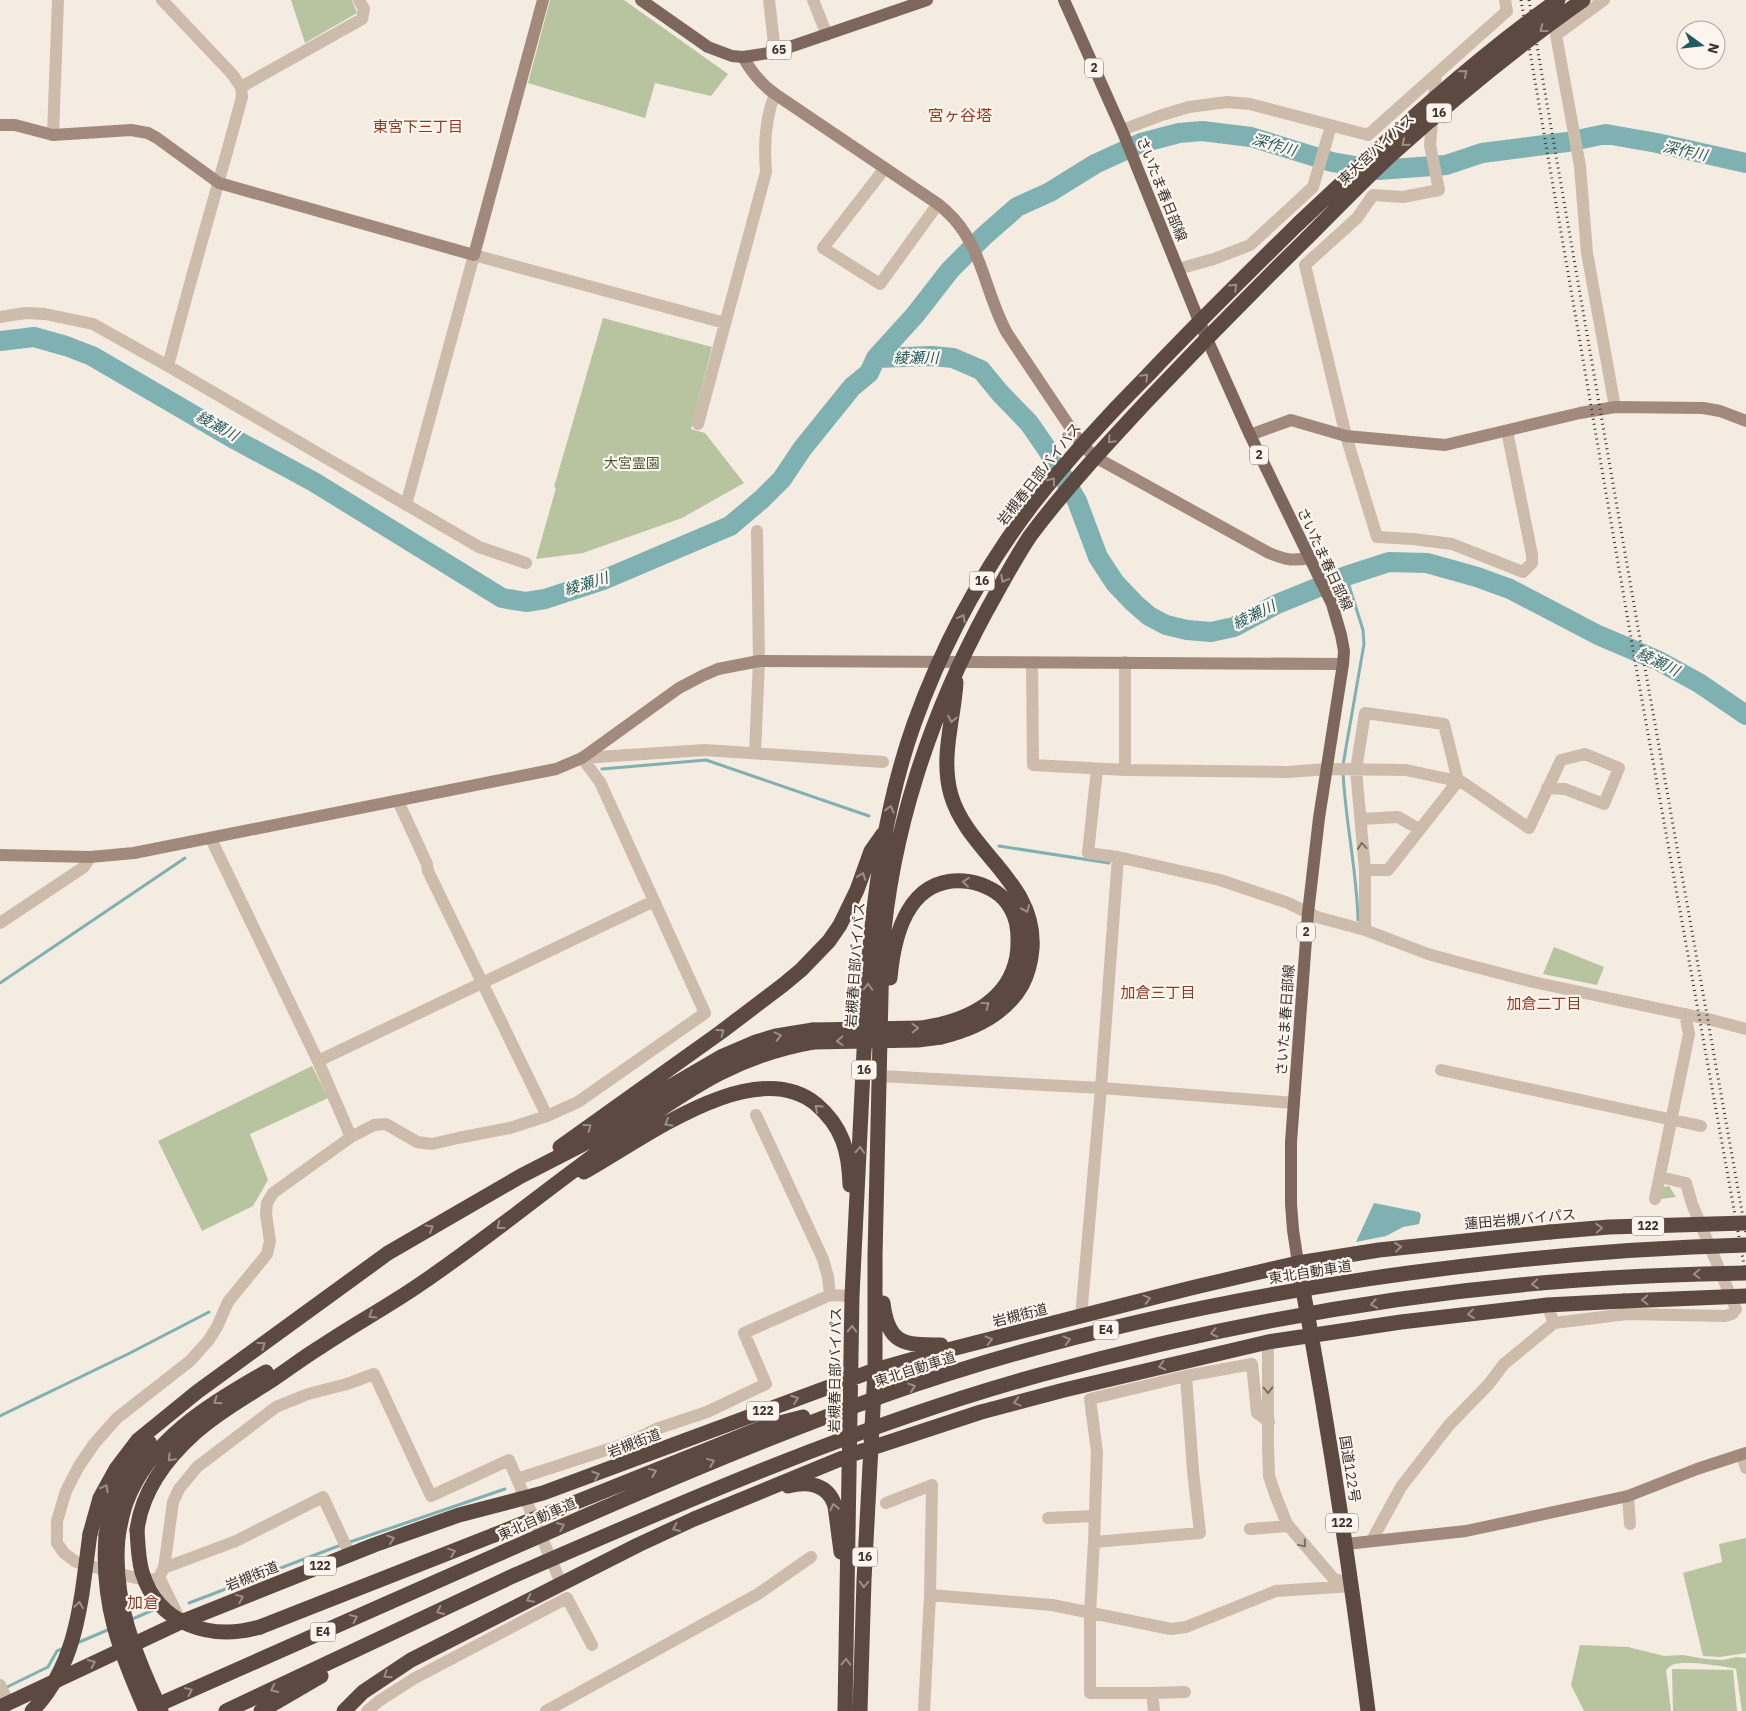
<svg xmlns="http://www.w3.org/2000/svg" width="1746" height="1711" font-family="'IBM Plex Sans','Noto Sans JP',sans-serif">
	<rect width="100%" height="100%" fill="#f4ebe1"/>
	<path fill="#b8c4a0" d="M 291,0 L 352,0 L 357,13 L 305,43 Z
		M 550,0 L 624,0 L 728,74 L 711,96 L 655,83 L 645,118 L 528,83 Z
		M 603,318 L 712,347 L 691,429 L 705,433 L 744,483 L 682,518 L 583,553 L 536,559 L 556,488 L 554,487 Z
		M 1554,947 L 1604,967 L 1597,985 L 1543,974 Z
		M 312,1066 L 328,1098 L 250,1134 L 268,1180 L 253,1206 L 202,1231 L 158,1141 Z
		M 1669,1186 L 1676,1197 L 1661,1199 L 1663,1187 Z
		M 1746,1538 L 1746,1653 L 1720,1657 L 1703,1656 L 1683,1573 L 1722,1562 L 1719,1544 Z
		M 1580,1645 L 1628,1647 L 1664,1656 L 1683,1655 L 1706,1659 L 1723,1660 L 1737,1657 L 1746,1658 L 1746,1711 L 1742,1711 L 1736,1669 C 1722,1666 1684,1660 1672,1665 C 1670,1666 1668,1668 1666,1670 L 1671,1711 L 1584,1711 L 1571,1685 Z
		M 1672,1669 L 1733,1670 L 1737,1711 L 1673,1711 Z"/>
	<path fill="#7fb0b2" d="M 1374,1203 L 1419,1212 L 1421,1215 L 1419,1224 L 1403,1227 L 1386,1236 L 1356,1242 Z"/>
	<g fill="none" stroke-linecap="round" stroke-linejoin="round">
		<path stroke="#7fb0b2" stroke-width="3" d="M 1343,765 L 1364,644 L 1363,630 L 1346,576
			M 602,769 L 706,760 L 869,816
			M 1343,771 C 1345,821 1357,870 1358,920
			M 999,846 L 1109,863
			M 0,983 L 185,858
			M 0,1416 L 130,1353 L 209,1312
			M 347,1543 L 505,1489
			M 189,1603 L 341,1545
			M 130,1620 L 158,1608
			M 77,1643 L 110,1629
			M 5,1688 L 48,1667 L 57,1651 L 64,1648"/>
		<path stroke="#7fb0b2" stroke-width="20" d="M 0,341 L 34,337 L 66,346 L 92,356 L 236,440 L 314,482 L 502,598 L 526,602 L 545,599 L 603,580 L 730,526 L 762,499 L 782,479 L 802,449 L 852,387 L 869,373 L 876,358 L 915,315 L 950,270 L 984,236 L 1017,207 L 1050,192 L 1095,164 L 1141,143 L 1179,133 L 1202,131 L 1251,137 L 1332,162 L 1378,170 L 1446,165 L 1482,153 L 1567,142 L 1606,134 L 1657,143 L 1746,163
			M 876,358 L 932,356 L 953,358 L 981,370 L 1000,393 L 1029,423 L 1047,449 L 1077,501 L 1098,557 L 1115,583 L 1134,603 L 1149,616 L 1166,625 L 1187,630 L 1211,632 L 1234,627 L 1277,604 L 1346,576 L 1389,562 L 1427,563 L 1477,577 L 1510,589 L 1598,635 L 1659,661 L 1699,683 L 1746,715"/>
		<path stroke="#cdbbac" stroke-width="12" d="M 162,0 L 232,74 L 241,87 L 242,97 C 218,187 191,276 168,366
			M 769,0 L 775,52
			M 813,0 L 827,35
			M 1604,0 L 1556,35 L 1580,166 L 1587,253 L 1615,407
			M 1436,75 L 1430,145 L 1439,190 L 1403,197 L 1373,195 L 1357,218 L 1305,265 L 1346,436 L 1377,537 L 1413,539 L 1452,544 L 1523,572 L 1532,563 L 1532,555 L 1507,431
			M 241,87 L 362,19 L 364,9 L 359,0
			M 1122,130 L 1162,115 L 1189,107 L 1227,102 L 1250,104 L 1368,135 L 1507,11 L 1505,0
			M 53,135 L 58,0
			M 885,168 L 823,248 L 880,284 L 938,204
			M 1178,269 L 1214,259 L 1250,245 L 1313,187 L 1331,126
			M 0,317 L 25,313 L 45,314 L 93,324 L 168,366 L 479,547 L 526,563
			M 698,424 L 766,172 C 764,147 765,118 775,94
			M 406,505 L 474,255 L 725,323
			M 1125,662 L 1125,770
			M 1032,663 L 1033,765 L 1125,770 L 1288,772 L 1327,769 L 1406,770 L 1462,782 L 1529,828 L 1561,760 L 1585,754 L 1619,768 L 1604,804 L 1565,789 L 1547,788
			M 755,753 L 759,661 L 757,531
			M 582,758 L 705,750 L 883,762
			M 1097,769 L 1088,853 L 1118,857 L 1220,880 L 1288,903 L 1317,917 L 1365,930 L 1428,954 L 1468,965 L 1533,982 L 1708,1019 L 1746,1029
			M 398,801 L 427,864 L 428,871 L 547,1116
			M 1360,819 L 1398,817 L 1419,829
			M 211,839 L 318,1061 L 351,1137
			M 1365,870 L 1388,870 L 1458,781 L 1444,724 L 1365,713 L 1356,770 L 1365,870 L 1365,930
			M 0,923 L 84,867 L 90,857
			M 318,1061 L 654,901
			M 1441,1070 L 1701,1126
			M 880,1076 L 1101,1088 L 1294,1103
			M 756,1115 L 823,1259 L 828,1277 L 830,1295
			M 1655,1199 L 1689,1034 L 1685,1014
			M 1547,1305 L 1554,1323 L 1627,1314 L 1725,1316 L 1732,1314 L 1736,1309 L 1692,1204 L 1686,1183 L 1660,1177
			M 1081,1317 L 1101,1088 L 1118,857
			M 1268,1342 L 1268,1447 L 1269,1476 L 1275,1494 L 1287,1524 L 1333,1578 L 1350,1585
			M 1742,1455 L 1746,1468
			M 517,1479 L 615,1447 L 640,1437 L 656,1429 L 707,1412 L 766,1384 L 744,1333 L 830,1295 L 852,1296
			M 1628,1496 L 1630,1524
			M 886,1503 L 932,1485 L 930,1595 L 924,1711
			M 1048,1518 L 1095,1516
			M 1250,1529 L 1288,1526
			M 1372,1540 L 1401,1487 L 1449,1425 L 1488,1385 L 1504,1364 L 1554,1323
			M 1094,1542 L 1200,1533 L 1193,1471 L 1186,1376
			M 164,1568 L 236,1541 L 323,1497 L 350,1555
			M 159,1577 L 181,1622
			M 561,1583 L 509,1460 L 431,1496 L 374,1374 L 347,1384 L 308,1394 L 276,1407 L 197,1467 L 179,1489 L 173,1502 L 164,1568 L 159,1577 L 153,1580 L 136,1578 L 76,1562 L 64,1553 L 57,1543 L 57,1521 L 66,1491 L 79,1466 L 94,1444 L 117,1418 L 190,1361 L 208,1341 L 217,1327 L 228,1302 L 267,1254 L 270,1241 L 266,1214 L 267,1203 L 273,1193 L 351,1137 L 374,1125 L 386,1124 L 417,1142 L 432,1144 L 458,1138 L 510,1128 L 547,1116 L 578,1102 L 705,1013 L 600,782 L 582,758
			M 930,1595 L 1052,1605 L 1171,1629 L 1186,1627 L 1276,1591 L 1352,1586
			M 0,1685 L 8,1702
			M 1152,1693 L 1185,1692
			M 367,1711 L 379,1701 L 415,1678 L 567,1598 L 592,1645
			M 546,1711 L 758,1594 L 811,1557
			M 1154,1711 L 1152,1693 L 1090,1693 L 1090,1613 L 1094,1542 L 1097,1452 L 1090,1399 L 1186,1376 L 1252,1364 L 1257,1413 L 1269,1422"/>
		<path stroke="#a18a7d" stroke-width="12" d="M 743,57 C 752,73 761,84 775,94 L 938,204 C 948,212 957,221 964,232 C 984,262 989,301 1007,333 L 1082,445 L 1095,457 L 1269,553 C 1286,560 1292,561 1310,558
			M 0,125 L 15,125 L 53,135 L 131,130 L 148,133 L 157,138 L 219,183 L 474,255 L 543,0
			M 1250,435 L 1291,420 L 1346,436 L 1445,445 L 1580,413 L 1615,407 L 1703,408 L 1720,411 L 1746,421
			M 0,855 L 90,857 L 134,853 L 556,769 L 582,758 L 679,688 L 702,676 L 718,669 L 759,661 L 1343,664
			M 1346,1544 L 1466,1531 L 1628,1496 L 1697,1469 L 1746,1453"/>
		<path stroke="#7d675c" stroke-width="12" d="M 641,0 L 708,47 L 732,56 L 743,57 L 775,52 L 927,0
			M 1064,0 L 1122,130 L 1199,321 L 1250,435 L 1332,604 L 1341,635 L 1344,651 L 1343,664 L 1319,818 L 1308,913 L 1291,1142 L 1291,1204 L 1293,1230 L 1298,1263"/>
		<path stroke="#5c4a42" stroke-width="15" d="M 890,978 C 894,934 909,877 964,881 C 978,882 995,889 1004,899 C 1014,910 1018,925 1018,938 C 1020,987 985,1013 942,1024
			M 941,1037 C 974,1029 1005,1015 1022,985 C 1028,974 1031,961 1032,949 C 1037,882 968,853 951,795 C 940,757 954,719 956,682
			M 560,1147 L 721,1032 L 783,985 L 801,970 L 829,941 L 840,925 L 857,890 L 871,851 L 883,834
			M 584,1172 C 641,1141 753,1053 816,1104 C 843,1127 849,1152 850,1185
			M 1298,1263 C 1326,1411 1349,1561 1368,1711
			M 883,1303 C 888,1344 903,1345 941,1345
			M 788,1486 C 808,1481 828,1484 835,1506 L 841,1552
			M 137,1530 C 142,1491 167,1458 195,1433 C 217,1413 244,1398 269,1382 C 287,1370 304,1357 322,1346 C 352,1326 383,1309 413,1289 C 490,1238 560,1177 637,1125 C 697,1084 740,1055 813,1042
			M 90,1534 L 100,1498 L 116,1469 L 138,1440 L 197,1392 L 388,1253 L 521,1176 L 593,1139 L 661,1092 L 721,1057 L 756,1042 L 776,1036 L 813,1030
			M 106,1535 C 112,1500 126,1469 149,1442
			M 118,1537 C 120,1525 122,1514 126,1503 C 149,1440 211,1403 266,1372
			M 260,1627 L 494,1535
			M 0,1707 L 181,1622 L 374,1545 L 459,1515 L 543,1493 L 875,1370 L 928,1355 L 1191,1288 L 1298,1263 L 1379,1250 L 1550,1232
			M 146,1710 L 501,1553
			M 226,1711 L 515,1575
			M 261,1711 L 321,1676
			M 344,1711 L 363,1692 L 411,1660 L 638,1545 L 694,1519 L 850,1455 L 981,1412 L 1064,1390 L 1268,1342 L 1401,1322 L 1547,1305 L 1624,1301
			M 845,1711 L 852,1296 L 868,969 C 875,886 886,803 914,724 C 942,646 982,571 1032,505 C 1068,459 1107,416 1148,375 C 1197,323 1248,273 1299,223
			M 860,1711 L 864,1580 L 875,1370 L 875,1256 L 882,952 C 891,833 930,715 987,610 C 1001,585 1014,560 1030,536 C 1066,488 1107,444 1148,400 C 1200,345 1253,291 1307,238"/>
		<path stroke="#3b302b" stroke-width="3" stroke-dasharray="1 4" stroke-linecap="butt" d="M 1521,0 L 1636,667 L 1746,1276
			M 1529,0 L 1645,668 L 1746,1234"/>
		<path stroke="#5c4a42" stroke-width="15" d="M 1299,223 C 1382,145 1465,66 1558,0
			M 1307,238 C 1335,210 1362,182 1391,155 C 1452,100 1516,47 1583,0
			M 813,1030 L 921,1028 L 942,1024
			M 813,1042 L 918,1040 L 941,1037
			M 1550,1232 L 1609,1227 L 1746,1223
			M 1624,1301 L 1746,1296
			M 137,1530 C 138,1544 138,1558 142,1572 C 158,1625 211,1641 260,1627
			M 106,1535 C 101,1603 119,1650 146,1711
			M 494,1535 L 764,1427 L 803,1417
			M 118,1537 C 112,1602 135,1653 161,1711
			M 501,1553 C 628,1497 754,1442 885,1395 C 1055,1335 1232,1297 1409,1273 C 1521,1258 1633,1248 1746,1245
			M 515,1575 C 687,1500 861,1424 1043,1374 C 1217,1326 1398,1293 1579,1280 C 1635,1276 1690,1274 1746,1273
			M 32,1711 C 79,1663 81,1597 90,1534"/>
	</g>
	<defs><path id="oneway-chevron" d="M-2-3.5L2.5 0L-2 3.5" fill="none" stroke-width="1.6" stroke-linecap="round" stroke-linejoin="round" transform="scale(1.25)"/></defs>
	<g stroke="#9c8e87">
		<use href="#oneway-chevron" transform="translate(1543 29) rotate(142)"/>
		<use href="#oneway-chevron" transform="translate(1464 73) rotate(-39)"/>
		<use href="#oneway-chevron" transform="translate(1405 143) rotate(139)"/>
		<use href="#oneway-chevron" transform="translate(1234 287) rotate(-44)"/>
		<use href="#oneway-chevron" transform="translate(1145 377) rotate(-46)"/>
		<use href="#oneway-chevron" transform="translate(1111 440) rotate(133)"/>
		<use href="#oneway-chevron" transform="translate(1052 481) rotate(-51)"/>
		<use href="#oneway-chevron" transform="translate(1004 579) rotate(118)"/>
		<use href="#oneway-chevron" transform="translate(962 618) rotate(-62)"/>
		<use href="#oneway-chevron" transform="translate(952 719) rotate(101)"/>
		<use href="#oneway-chevron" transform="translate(890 809) rotate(-76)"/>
		<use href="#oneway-chevron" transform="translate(862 876) rotate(-70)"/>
		<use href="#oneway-chevron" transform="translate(966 882) rotate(-174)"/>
		<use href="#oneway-chevron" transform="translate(1026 909) rotate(68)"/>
		<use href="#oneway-chevron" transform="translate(868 987) rotate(-88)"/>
		<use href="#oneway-chevron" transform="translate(986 1005) rotate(-36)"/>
		<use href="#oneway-chevron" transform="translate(915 1028) rotate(-2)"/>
		<use href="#oneway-chevron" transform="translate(721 1032) rotate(-36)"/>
		<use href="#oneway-chevron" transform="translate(778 1036) rotate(-13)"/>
		<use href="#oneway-chevron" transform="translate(840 1041) rotate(177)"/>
		<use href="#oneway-chevron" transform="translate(818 1108) rotate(-138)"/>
		<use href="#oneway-chevron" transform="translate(668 1123) rotate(150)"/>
		<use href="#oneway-chevron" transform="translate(588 1127) rotate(-36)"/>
		<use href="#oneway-chevron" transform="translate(860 1150) rotate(-87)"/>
		<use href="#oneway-chevron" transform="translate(500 1226) rotate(142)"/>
		<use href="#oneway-chevron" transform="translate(430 1228) rotate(-30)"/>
		<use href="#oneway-chevron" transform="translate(1599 1228) rotate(-4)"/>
		<use href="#oneway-chevron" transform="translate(1398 1247) rotate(-6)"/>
		<use href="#oneway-chevron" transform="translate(1697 1274) rotate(178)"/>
		<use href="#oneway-chevron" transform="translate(1535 1284) rotate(175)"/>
		<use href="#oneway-chevron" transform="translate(1147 1299) rotate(-15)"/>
		<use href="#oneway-chevron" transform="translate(1645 1300) rotate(178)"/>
		<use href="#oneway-chevron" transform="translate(1374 1304) rotate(171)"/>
		<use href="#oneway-chevron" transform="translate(1471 1314) rotate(173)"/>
		<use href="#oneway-chevron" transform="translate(372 1315) rotate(148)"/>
		<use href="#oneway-chevron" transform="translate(852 1329) rotate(-89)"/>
		<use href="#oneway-chevron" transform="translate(1214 1333) rotate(168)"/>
		<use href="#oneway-chevron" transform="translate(989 1340) rotate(-14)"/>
		<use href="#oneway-chevron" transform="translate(1067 1340) rotate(-15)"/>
		<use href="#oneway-chevron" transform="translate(262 1345) rotate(-36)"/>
		<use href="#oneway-chevron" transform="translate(1162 1366) rotate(166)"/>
		<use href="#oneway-chevron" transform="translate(912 1387) rotate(-18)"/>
		<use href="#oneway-chevron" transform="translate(795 1399) rotate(-20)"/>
		<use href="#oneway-chevron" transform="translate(217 1401) rotate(146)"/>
		<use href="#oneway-chevron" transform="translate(1017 1402) rotate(165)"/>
		<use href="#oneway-chevron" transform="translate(171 1458) rotate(134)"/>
		<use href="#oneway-chevron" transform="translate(711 1462) rotate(-22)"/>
		<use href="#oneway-chevron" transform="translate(653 1472) rotate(-22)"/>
		<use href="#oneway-chevron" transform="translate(596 1475) rotate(-20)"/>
		<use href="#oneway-chevron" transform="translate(105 1488) rotate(-62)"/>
		<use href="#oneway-chevron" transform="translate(834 1507) rotate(-102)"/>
		<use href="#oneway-chevron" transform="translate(561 1526) rotate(-24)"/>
		<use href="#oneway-chevron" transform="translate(676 1528) rotate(155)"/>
		<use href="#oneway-chevron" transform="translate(391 1539) rotate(-19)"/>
		<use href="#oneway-chevron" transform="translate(452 1552) rotate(-21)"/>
		<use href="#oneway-chevron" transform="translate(864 1584) rotate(92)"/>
		<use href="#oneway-chevron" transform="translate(240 1598) rotate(-22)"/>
		<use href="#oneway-chevron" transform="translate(530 1599) rotate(153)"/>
		<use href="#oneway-chevron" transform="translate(79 1605) rotate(-81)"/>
		<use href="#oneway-chevron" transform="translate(440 1611) rotate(155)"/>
		<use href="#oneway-chevron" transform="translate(354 1618) rotate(-24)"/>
		<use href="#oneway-chevron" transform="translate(846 1662) rotate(-89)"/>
		<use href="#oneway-chevron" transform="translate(92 1663) rotate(-25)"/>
		<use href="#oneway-chevron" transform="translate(387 1675) rotate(146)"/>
		<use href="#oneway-chevron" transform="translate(274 1689) rotate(155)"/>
		<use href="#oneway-chevron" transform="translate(189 1691) rotate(-24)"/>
	</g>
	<g stroke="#7d6f65">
		<use href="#oneway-chevron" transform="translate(1362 846) rotate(-95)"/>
		<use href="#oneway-chevron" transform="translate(1268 1390) rotate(89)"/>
		<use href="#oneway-chevron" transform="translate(1303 1544) rotate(50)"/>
	</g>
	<g text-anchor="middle" stroke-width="4.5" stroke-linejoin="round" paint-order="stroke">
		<g fill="#fbf5ee" stroke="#756b66" stroke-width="1">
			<rect x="766.5" y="40.5" width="25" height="19" rx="4"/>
			<rect x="1085" y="58.5" width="18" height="19" rx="4"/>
			<rect x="1426.5" y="103.5" width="25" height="19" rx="4"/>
			<rect x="1250" y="445.5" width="18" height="19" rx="4"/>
			<rect x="969.5" y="571.5" width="25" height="19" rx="4"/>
			<rect x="1297" y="922.5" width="18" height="19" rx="4"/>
			<rect x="851.5" y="1060.5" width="25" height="19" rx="4"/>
			<rect x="1632" y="1216.5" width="32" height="19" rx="4"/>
			<rect x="1093.5" y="1320.5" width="25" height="19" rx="4"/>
			<rect x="747" y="1401.5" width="32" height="19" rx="4"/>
			<rect x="1326" y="1513.5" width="32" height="19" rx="4"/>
			<rect x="852.5" y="1547.5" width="25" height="19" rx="4"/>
			<rect x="304" y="1556.5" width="32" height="19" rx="4"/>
			<rect x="310.5" y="1622.5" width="25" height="19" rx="4"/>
		</g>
		<g font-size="12" font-weight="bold" fill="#3b302b">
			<text x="779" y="54">65</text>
			<text x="1094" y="72">2</text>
			<text x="1439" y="117">16</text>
			<text x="1259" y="459">2</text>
			<text x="982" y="585">16</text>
			<text x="1306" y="936">2</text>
			<text x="864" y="1074">16</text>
			<text x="1648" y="1230">122</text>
			<text x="1106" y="1334">E4</text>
			<text x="763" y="1415">122</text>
			<text x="1342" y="1527">122</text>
			<text x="865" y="1561">16</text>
			<text x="320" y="1570">122</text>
			<text x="323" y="1636">E4</text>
		</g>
		<g font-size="14" fill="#3b302b" stroke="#fbf5ee">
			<text transform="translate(1376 149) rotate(-43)" y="5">東大宮バイパス</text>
			<text transform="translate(1162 189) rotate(68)" y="5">さいたま春日部線</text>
			<text transform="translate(1039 474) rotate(-52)" y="5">岩槻春日部バイパス</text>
			<text transform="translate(1325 559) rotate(65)" y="5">さいたま春日部線</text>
			<text transform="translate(855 965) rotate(-86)" y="5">岩槻春日部バイパス</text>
			<text transform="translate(1285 1020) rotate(-86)" y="5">さいたま春日部線</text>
			<text transform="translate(1520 1219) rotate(-5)" y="5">蓮田岩槻バイパス</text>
			<text transform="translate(1310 1272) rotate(-9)" y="5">東北自動車道</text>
			<text transform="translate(1020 1315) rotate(-14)" y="5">岩槻街道</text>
			<text transform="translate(915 1369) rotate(-18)" y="5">東北自動車道</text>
			<text transform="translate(835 1370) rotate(-89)" y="5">岩槻春日部バイパス</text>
			<text transform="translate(634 1443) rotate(-21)" y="5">岩槻街道</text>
			<text transform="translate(1350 1469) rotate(81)" y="5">国道122号</text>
			<text transform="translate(537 1519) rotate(-24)" y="5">東北自動車道</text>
			<text transform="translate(252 1576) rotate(-22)" y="5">岩槻街道</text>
		</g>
		<g font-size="14" fill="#4a5a2e" stroke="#fbf5ee">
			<text x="632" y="468">大宮霊園</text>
		</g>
		<g font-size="15" fill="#8c3b22" stroke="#fbf5ee">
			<text x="418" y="132">東宮下三丁目</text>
			<text x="1158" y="998">加倉三丁目</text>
			<text x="1544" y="1009">加倉二丁目</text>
		</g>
		<g font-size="15" font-style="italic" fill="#1f5a5e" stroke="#fbf5ee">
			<text transform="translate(1274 145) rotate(16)" y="5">深作川</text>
			<text transform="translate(1685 151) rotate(12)" y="5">深作川</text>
			<text x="916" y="363">綾瀬川</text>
			<text transform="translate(217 426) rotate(29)" y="5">綾瀬川</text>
			<text transform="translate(586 584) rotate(-17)" y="5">綾瀬川</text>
			<text transform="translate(1254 615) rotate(-26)" y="5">綾瀬川</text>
			<text transform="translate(1658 662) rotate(26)" y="5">綾瀬川</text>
		</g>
		<g font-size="16" fill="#8c3b22" stroke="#fbf5ee">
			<text x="960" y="121">宮ヶ谷塔</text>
			<text x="143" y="1608">加倉</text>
		</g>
	</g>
	<g transform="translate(1701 45) rotate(105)"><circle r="24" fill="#fbf5ee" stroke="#aea6a0"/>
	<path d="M0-4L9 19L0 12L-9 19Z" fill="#1f5a5e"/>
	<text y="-8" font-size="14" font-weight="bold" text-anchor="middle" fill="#3b302b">N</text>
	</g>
</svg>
